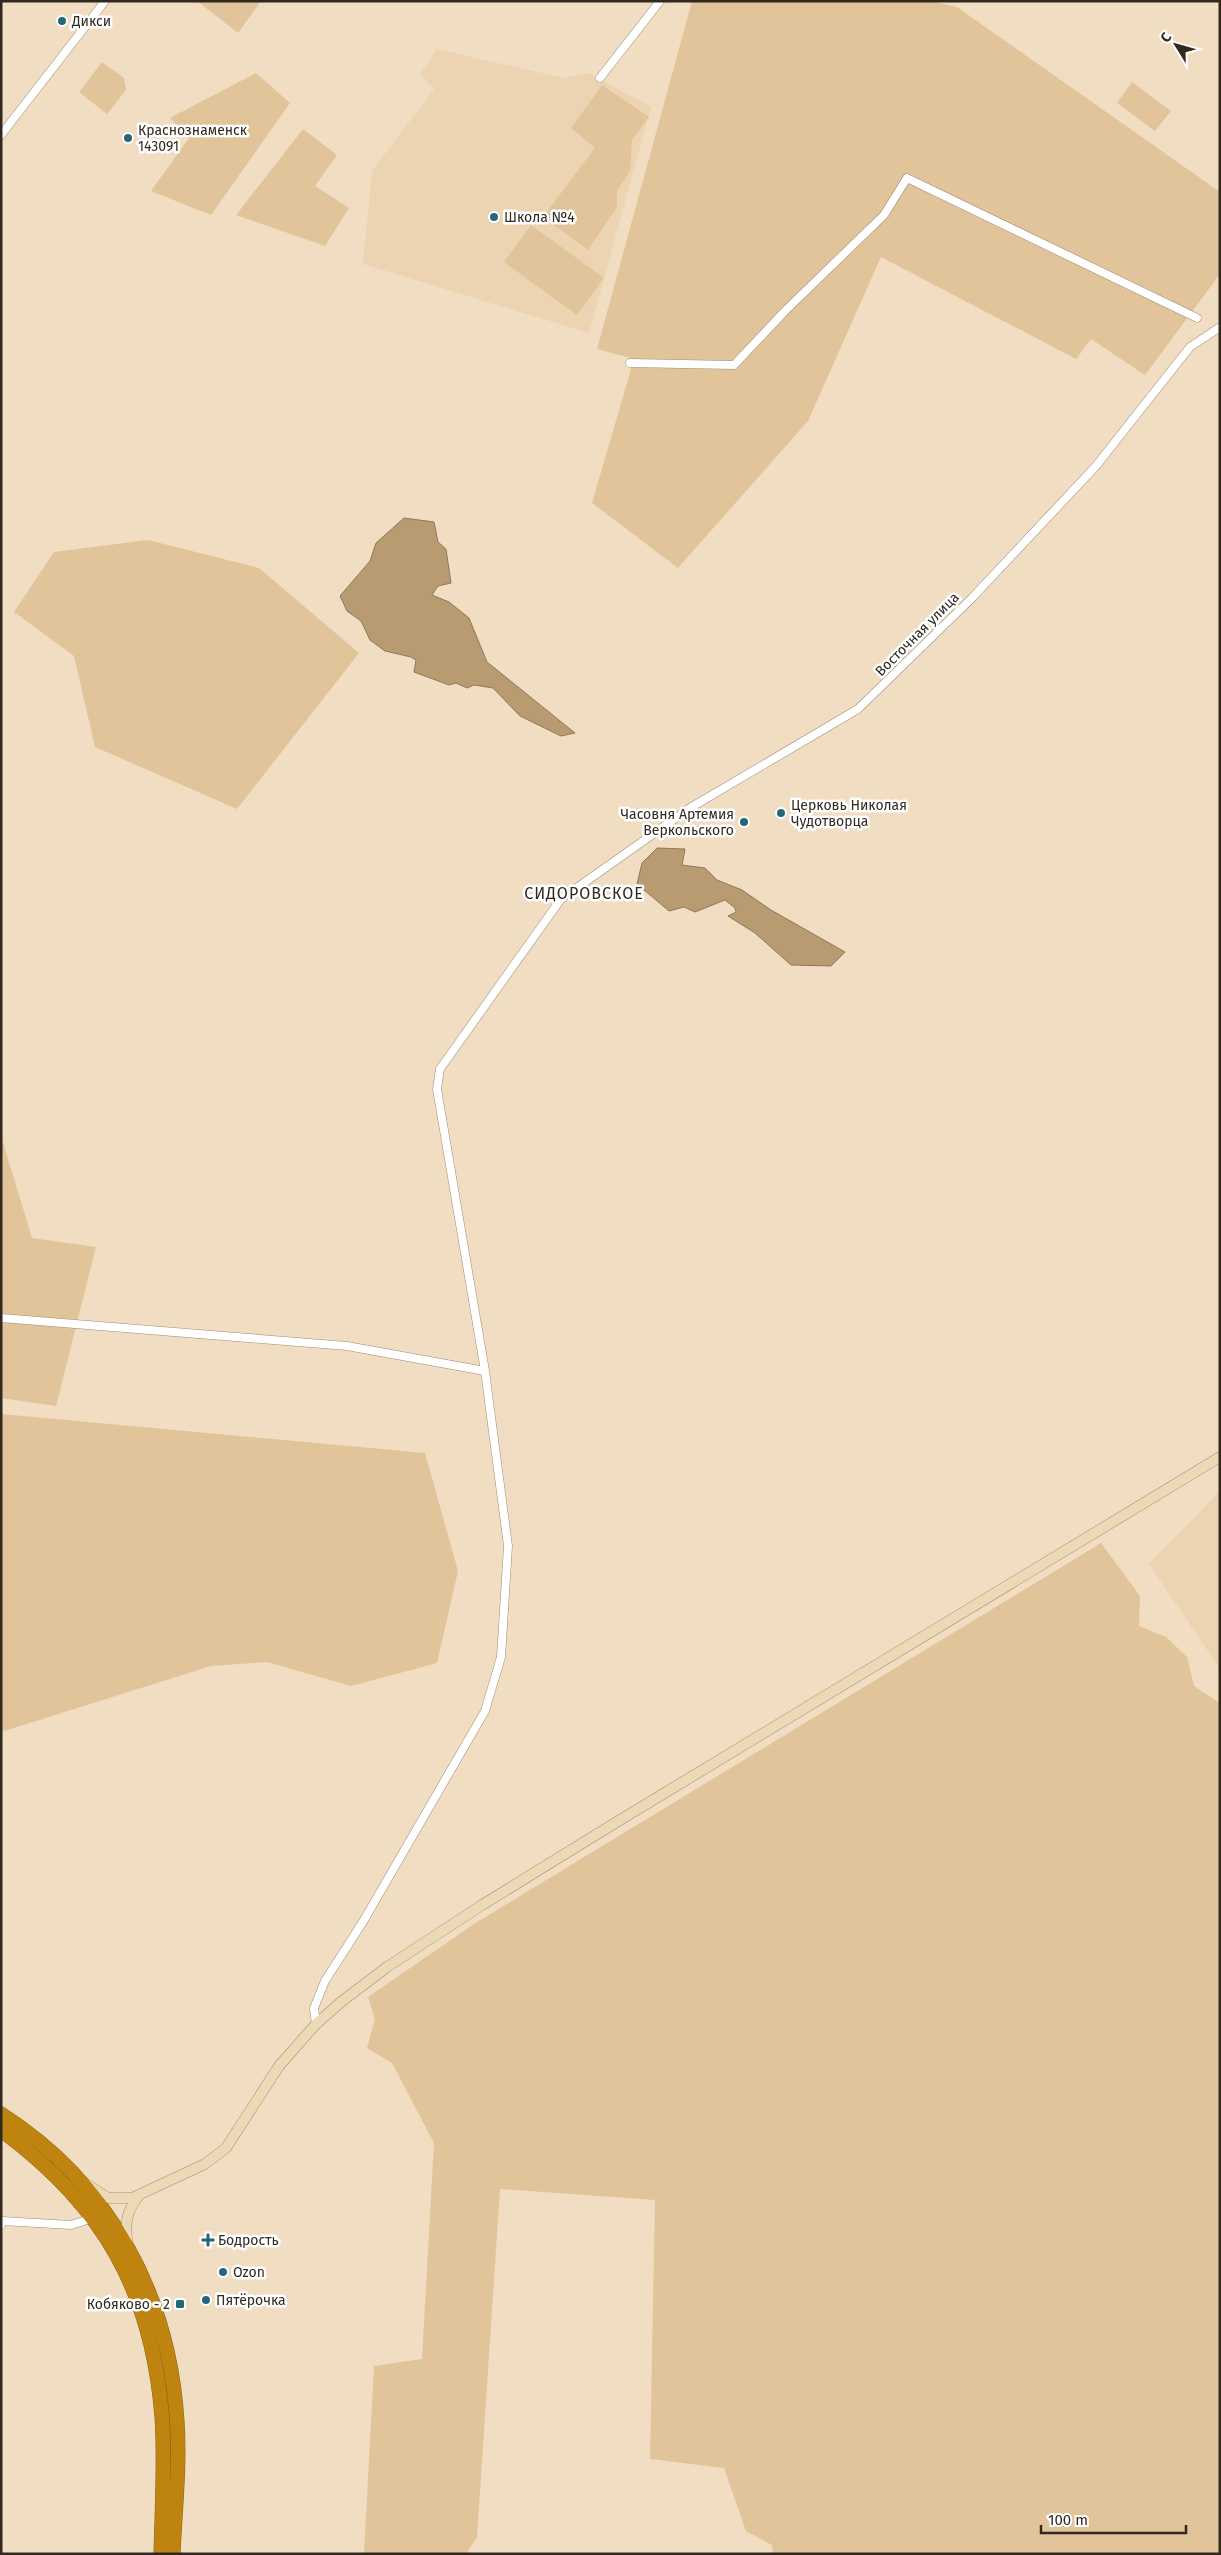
<svg xmlns="http://www.w3.org/2000/svg" width="1221" height="2555" font-family="'Fira Sans',sans-serif">
	<rect width="100%" height="100%" fill="#f0ddc2"/>
	<path fill="#ecd4b2" d="M 437,49 L 564,78 L 589,73 L 651,107 L 589,333 L 363,264 L 372,171 L 434,89 L 420,74 Z
		M 1220,1491 L 1220,1669 L 1149,1564 Z"/>
	<path fill="#e2c49b" d="M 197,1 L 261,1 L 238,33 Z
		M 692,1 L 931,1 L 957,7 L 1220,192 L 1220,274 L 1145,375 L 1091,339 L 1076,359 L 881,257 L 808,421 L 678,568 L 592,503 L 634,359 L 597,349 Z
		M 102,62 L 124,78 L 126,90 L 107,114 L 79,92 Z
		M 256,73 L 290,103 L 211,215 L 151,191 L 189,138 L 170,118 Z
		M 1132,82 L 1171,111 L 1155,131 L 1117,103 Z
		M 602,85 L 649,117 L 632,140 L 630,171 L 617,191 L 617,207 L 588,250 L 543,217 L 595,148 L 571,128 Z
		M 303,129 L 337,155 L 315,186 L 349,208 L 325,246 L 236,215 Z
		M 531,225 L 604,278 L 577,315 L 504,262 Z
		M 148,540 L 259,568 L 359,653 L 237,809 L 95,747 L 74,656 L 14,612 L 54,552 Z
		M 1,1136 L 32,1238 L 96,1247 L 56,1406 L 1,1398 Z
		M 1,1414 L 425,1453 L 458,1571 L 437,1663 L 351,1686 L 267,1662 L 211,1666 L 1,1732 Z
		M 1101,1543 L 1140,1596 L 1139,1626 L 1166,1637 L 1187,1657 L 1194,1686 L 1218,1702 L 1220,1706 L 1220,2554 L 773,2554 L 772,2545 L 746,2531 L 724,2468 L 650,2459 L 655,2200 L 500,2189 L 477,2537 L 466,2554 L 364,2554 L 374,2366 L 422,2359 L 434,2143 L 392,2063 L 367,2048 L 375,2019 L 368,1997 L 474,1924 Z"/>
	<path fill="#b89b71" stroke="#907958" d="M 404,518 L 434,522 L 438,542 L 446,549 L 451,583 L 438,586 L 432,595 L 449,602 L 469,618 L 487,662 L 575,733 L 561,736 L 520,716 L 493,688 L 474,685 L 467,688 L 456,683 L 449,685 L 414,672 L 416,660 L 411,657 L 385,651 L 370,640 L 361,621 L 347,611 L 340,596 L 370,561 L 376,543 Z
		M 657,848 L 685,849 L 682,865 L 705,868 L 717,880 L 742,890 L 771,910 L 845,952 L 831,966 L 791,965 L 755,933 L 728,916 L 736,912 L 735,908 L 725,900 L 695,912 L 684,907 L 669,911 L 637,884 L 642,863 Z"/>
	<g fill="none" stroke-linecap="round" stroke-linejoin="round">
		<defs>
			<path id="street" d="M 600,78 L 660,1
				M 1,135 L 105,1
				M 630,363 L 734,365 L 786,310 L 884,215 L 907,178 L 1197,318
				M 1,1318 L 347,1346 L 485,1371
				M 316,2024 L 314,2008 L 325,1981 L 364,1920 L 485,1711 L 501,1657 L 508,1546 L 485,1371 L 437,1089 L 440,1069 L 561,899 L 690,808 L 858,709 L 972,598 L 1096,466 L 1190,347 L 1220,327
				M 1,2225 L 2,2221 L 71,2225 L 93,2218"/>
			<path id="secondary" d="M 88,2185 L 108,2198 L 132,2198 L 205,2164 L 226,2148 L 279,2066 L 316,2024 L 341,2002 L 387,1967 L 482,1905 L 620,1820 L 1220,1457
				M 128,2246 C 125,2225 125,2212 139,2196"/>
			<path id="highway" d="M 1,2114 C 109,2183 169,2294 177,2421 C 180,2465 175,2510 173,2554
				M 1,2130 C 103,2205 152,2290 162,2417 C 165,2462 162,2509 161,2554"/>
		</defs>
		<use href="#street" stroke="#9f8d74" stroke-width="9"/>
		<use href="#secondary" stroke="#9f8d74" stroke-width="11"/>
		<use href="#highway" stroke="#8d6415" stroke-width="15"/>
		<use href="#street" stroke="#fff" stroke-width="8"/>
		<use href="#secondary" stroke="#ecdab7" stroke-width="10"/>
		<use href="#highway" stroke="#bf8310" stroke-width="14"/>
	</g>
	<g fill="#246779" stroke="#fff" stroke-width="2">
		<circle cx="62" cy="21" r="5"/>
		<circle cx="128" cy="138" r="5"/>
		<circle cx="494" cy="217" r="5"/>
		<circle cx="781" cy="813" r="5"/>
		<circle cx="744" cy="822" r="5"/>
		<path d="M205.5 2232.5h5v5h5v5h-5v5h-5v-5h-5v-5h5z"/>
		<circle cx="223" cy="2272" r="5"/>
		<circle cx="206" cy="2300" r="5"/>
		<rect x="175" y="2299" width="10" height="10" rx="2.5"/>
	</g>
	<g text-anchor="middle" stroke-width="5" stroke-linejoin="round" paint-order="stroke">
		<g font-size="14" fill="#31291f" stroke="#fff" text-anchor="start">
			<text x="72" y="26">Дикси</text>
			<text x="138" y="135">Краснознаменск<tspan x="138" dy="16">143091</tspan></text>
			<text x="504" y="222">Школа №4</text>
			<text x="791" y="810">Церковь Николая<tspan x="791" dy="16">Чудотворца</tspan></text>
			<text x="734" y="819" text-anchor="end">Часовня Артемия<tspan x="734" dy="16">Веркольского</tspan></text>
			<text x="218" y="2245">Бодрость</text>
			<text x="233" y="2277">Ozon</text>
			<text x="216" y="2305">Пятёрочка</text>
			<text x="170" y="2309" text-anchor="end">Кобяково - 2</text>
		</g>
		<g font-size="14" fill="#31291f" stroke="#fff">
			<text transform="translate(917 634) rotate(-45)" y="5">Восточная улица</text>
		</g>
		<g font-size="16" letter-spacing="1" fill="#31291f" stroke="#fff">
			<text x="584" y="899">СИДОРОВСКОЕ</text>
		</g>
	</g>
	<rect width="1221" height="2555" fill="none" stroke="#31291f" stroke-width="5"/>
	<g transform="translate(1176 45) rotate(307)" stroke="#ffffff" stroke-width="4" paint-order="stroke">
	<path d="M0-4L9 19L0 12L-9 19Z" fill="#31291f"/>
	<text y="-8" font-size="14" font-weight="bold" text-anchor="middle" fill="#31291f">С</text>
	</g>
	<path d="M1041 2525v8h145v-8" fill="none" stroke="#31291f" stroke-width="2.5"/>
	<text x="1048" y="2525" font-size="15" fill="#31291f" stroke="#ffffff" stroke-width="4" paint-order="stroke">100 m</text>
</svg>
